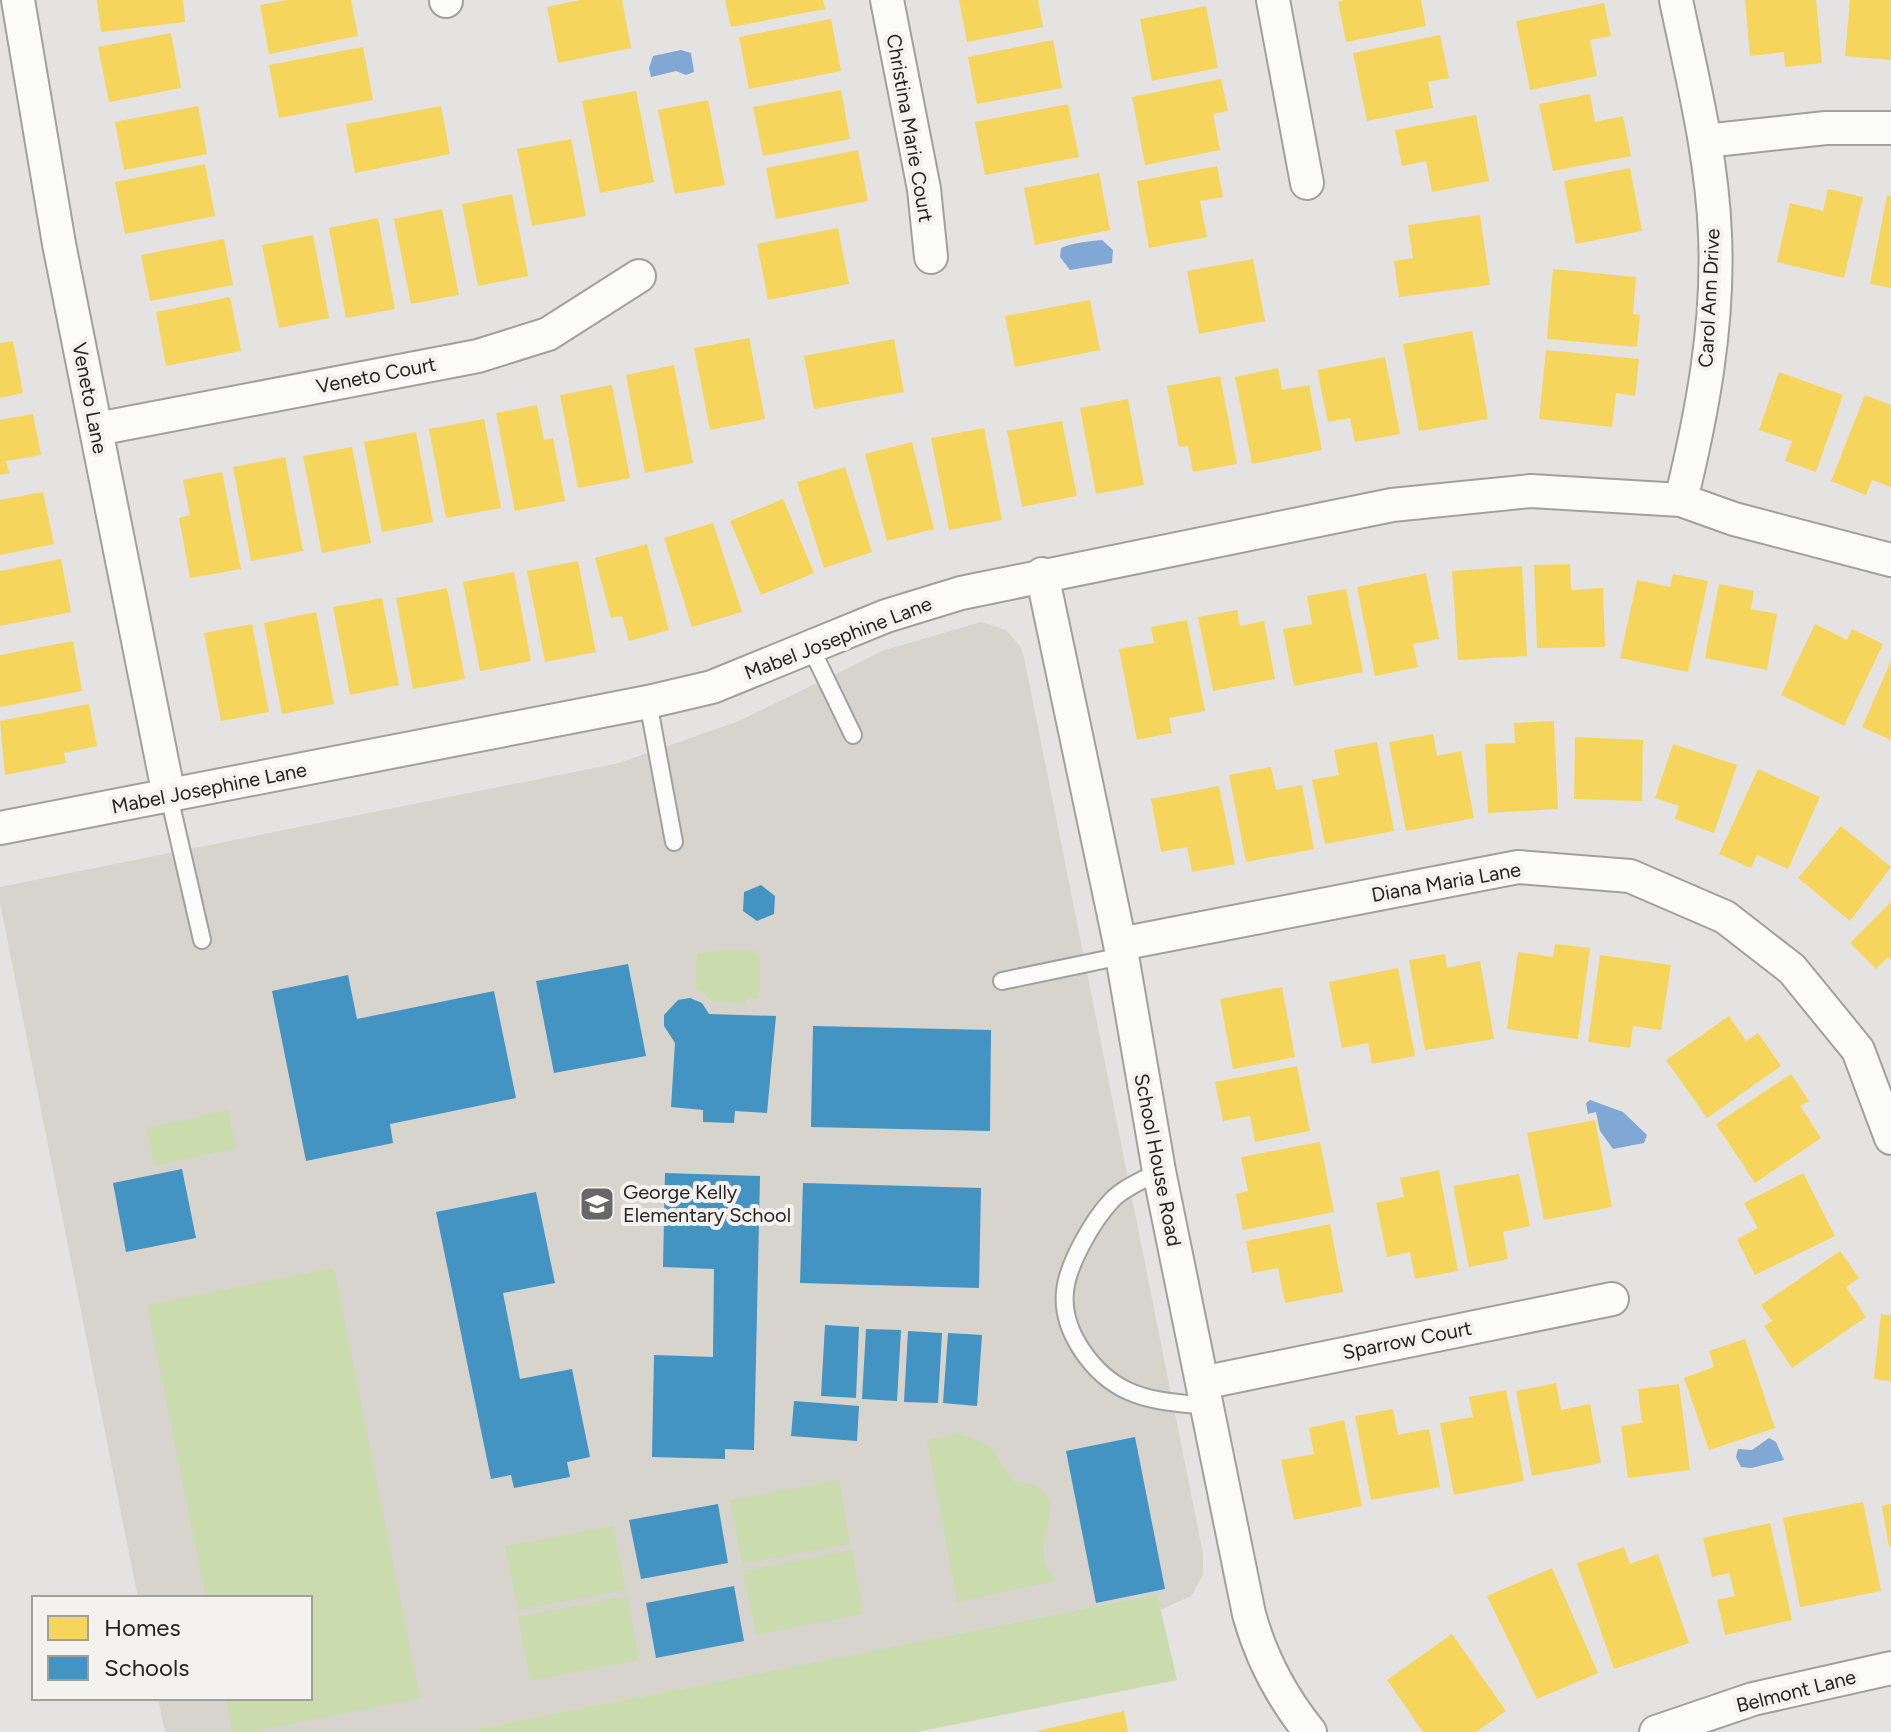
<svg xmlns="http://www.w3.org/2000/svg" width="1891" height="1732" font-family="Figtree,sans-serif">
	<rect width="100%" height="100%" fill="#e4e3e1"/>
	<path fill="#d6d4cd" d="M 981,622 L 1006,630 L 1020,646 L 1024,657 L 1203,1554 L 1203,1575 L 1191,1596 L 1160,1610 L 1157,1594 L 465,1732 L 165,1732 L 158,1698 L 310,1698 L 310,1598 L 138,1598 L 0,903 L 0,887 L 619,763 L 739,721 L 885,650 Z"/>
	<path fill="#cadcae" d="M 730,949 L 755,951 L 760,957 L 759,998 L 747,998 L 746,1004 L 714,1002 L 696,988 L 697,953 Z
		M 228,1110 L 236,1148 L 154,1166 L 146,1128 Z
		M 334,1268 L 420,1698 L 251,1732 L 232,1732 L 226,1698 L 310,1698 L 310,1598 L 206,1598 L 147,1305 Z
		M 958,1434 C 995,1443 993,1452 1013,1481 C 1077,1487 1038,1526 1044,1559 C 1045,1568 1051,1574 1056,1581 L 957,1602 L 927,1440 Z
		M 839,1480 L 850,1544 L 742,1564 L 730,1500 Z
		M 613,1526 L 626,1590 L 518,1610 L 505,1546 Z
		M 852,1550 L 864,1614 L 756,1635 L 743,1571 Z
		M 1157,1594 L 1177,1680 L 917,1732 L 463,1732 Z
		M 627,1596 L 639,1660 L 531,1681 L 518,1617 Z"/>
	<path fill="#81a7d4" d="M 681,50 L 691,53 L 694,72 L 686,75 L 676,71 L 651,77 L 649,68 L 653,56 Z
		M 1102,240 L 1113,250 L 1112,263 L 1070,270 L 1060,257 L 1061,248 C 1072,243 1090,241 1102,240 Z
		M 1590,1100 L 1623,1112 L 1647,1135 L 1644,1143 L 1613,1149 L 1600,1131 L 1596,1112 L 1588,1114 L 1586,1103 Z
		M 1769,1438 L 1776,1442 L 1784,1460 L 1751,1468 L 1741,1467 L 1736,1457 L 1738,1449 L 1752,1450 Z"/>
	<path fill="#f6d55c" d="M 97,0 L 183,0 L 185,22 L 101,32 Z
		M 287,0 L 351,0 L 358,36 L 269,54 L 260,5 Z
		M 580,0 L 622,0 L 631,48 L 558,63 L 547,7 Z
		M 725,0 L 823,0 L 825,9 L 731,27 Z
		M 959,0 L 1038,0 L 1043,27 L 967,42 Z
		M 1345,0 L 1421,0 L 1426,26 L 1346,42 L 1338,2 Z
		M 1745,0 L 1816,0 L 1822,63 L 1785,67 L 1784,52 L 1750,56 Z
		M 1850,0 L 1891,0 L 1891,60 L 1845,56 Z
		M 1604,3 L 1611,36 L 1590,40 L 1597,76 L 1530,90 L 1516,21 Z
		M 1206,6 L 1218,68 L 1152,81 L 1140,19 Z
		M 831,19 L 841,71 L 749,89 L 739,37 Z
		M 171,33 L 181,88 L 109,102 L 98,47 Z
		M 1440,35 L 1449,78 L 1428,82 L 1433,108 L 1367,121 L 1353,53 Z
		M 1053,40 L 1062,88 L 977,104 L 968,57 Z
		M 363,47 L 373,100 L 279,118 L 269,65 Z
		M 1221,79 L 1228,111 L 1213,114 L 1220,150 L 1145,165 L 1132,97 Z
		M 841,90 L 850,139 L 763,156 L 753,107 Z
		M 636,91 L 654,182 L 600,193 L 582,101 Z
		M 1590,94 L 1595,122 L 1623,116 L 1631,156 L 1553,171 L 1539,104 Z
		M 708,100 L 725,185 L 675,194 L 658,110 Z
		M 1068,104 L 1079,157 L 985,175 L 975,122 Z
		M 198,106 L 207,154 L 124,170 L 115,122 Z
		M 441,106 L 450,154 L 355,173 L 346,124 Z
		M 1476,115 L 1489,181 L 1432,192 L 1426,161 L 1402,166 L 1395,130 Z
		M 571,139 L 586,216 L 532,226 L 517,149 Z
		M 858,150 L 868,201 L 776,219 L 766,168 Z
		M 205,164 L 215,216 L 125,234 L 115,182 Z
		M 1217,166 L 1223,197 L 1200,201 L 1207,237 L 1149,248 L 1137,181 Z
		M 1630,168 L 1642,231 L 1576,244 L 1564,181 Z
		M 1099,173 L 1110,230 L 1035,245 L 1024,188 Z
		M 1828,189 L 1863,197 L 1844,278 L 1777,262 L 1790,203 L 1823,211 Z
		M 512,194 L 528,276 L 478,286 L 462,204 Z
		M 1887,195 L 1891,196 L 1891,288 L 1870,284 Z
		M 442,209 L 459,295 L 411,304 L 394,219 Z
		M 1480,215 L 1490,285 L 1399,297 L 1394,261 L 1413,258 L 1408,225 Z
		M 378,218 L 395,309 L 346,318 L 329,228 Z
		M 838,228 L 849,284 L 768,300 L 757,244 Z
		M 313,235 L 329,318 L 279,328 L 262,245 Z
		M 224,239 L 233,285 L 150,301 L 141,255 Z
		M 1253,259 L 1265,321 L 1199,334 L 1187,271 Z
		M 1553,269 L 1636,277 L 1633,314 L 1640,315 L 1637,347 L 1547,339 Z
		M 230,297 L 241,351 L 166,366 L 156,312 Z
		M 1090,300 L 1100,350 L 1015,367 L 1005,316 Z
		M 1472,331 L 1488,419 L 1419,431 L 1403,344 Z
		M 749,338 L 765,419 L 710,430 L 694,348 Z
		M 894,339 L 904,392 L 814,409 L 804,356 Z
		M 13,341 L 23,393 L 0,398 L 0,343 Z
		M 1546,350 L 1639,359 L 1635,396 L 1616,393 L 1612,427 L 1539,419 Z
		M 1385,357 L 1400,434 L 1355,442 L 1350,418 L 1328,422 L 1317,370 Z
		M 674,365 L 693,463 L 645,473 L 626,375 Z
		M 1278,368 L 1282,390 L 1309,385 L 1322,450 L 1252,464 L 1235,377 Z
		M 1779,372 L 1843,395 L 1816,472 L 1785,461 L 1792,441 L 1759,430 Z
		M 1220,376 L 1237,464 L 1193,472 L 1188,446 L 1179,447 L 1167,386 Z
		M 612,385 L 630,478 L 578,488 L 560,395 Z
		M 1865,395 L 1891,405 L 1891,487 L 1872,480 L 1866,495 L 1831,481 Z
		M 1128,399 L 1144,485 L 1096,494 L 1080,408 Z
		M 537,405 L 544,440 L 553,438 L 565,501 L 515,511 L 496,413 Z
		M 33,414 L 41,455 L 6,461 L 9,473 L 0,475 L 0,420 Z
		M 484,419 L 501,508 L 446,518 L 429,429 Z
		M 1062,421 L 1077,496 L 1022,507 L 1007,431 Z
		M 984,428 L 1002,520 L 949,530 L 931,438 Z
		M 416,432 L 433,522 L 382,532 L 364,442 Z
		M 912,442 L 934,529 L 887,541 L 865,454 Z
		M 352,447 L 371,543 L 322,553 L 303,456 Z
		M 285,457 L 303,551 L 251,561 L 233,467 Z
		M 845,467 L 872,552 L 824,568 L 797,482 Z
		M 222,472 L 241,569 L 190,578 L 179,518 L 190,515 L 183,480 Z
		M 43,492 L 54,544 L 0,555 L 0,500 Z
		M 783,499 L 814,573 L 761,595 L 730,521 Z
		M 713,523 L 742,612 L 692,627 L 664,538 Z
		M 647,544 L 669,630 L 629,641 L 622,616 L 611,618 L 595,558 Z
		M 61,559 L 71,612 L 0,626 L 0,571 Z
		M 578,561 L 596,652 L 545,662 L 527,571 Z
		M 1570,564 L 1571,590 L 1603,588 L 1605,647 L 1537,648 L 1534,565 Z
		M 1522,566 L 1527,656 L 1458,660 L 1452,571 Z
		M 514,572 L 531,661 L 480,671 L 463,582 Z
		M 1426,573 L 1439,639 L 1413,644 L 1418,667 L 1375,676 L 1357,587 Z
		M 1673,574 L 1708,581 L 1688,672 L 1620,658 L 1637,580 L 1670,587 Z
		M 1719,584 L 1754,591 L 1751,609 L 1777,614 L 1767,670 L 1705,658 Z
		M 447,588 L 465,679 L 413,689 L 396,598 Z
		M 1346,589 L 1363,672 L 1294,686 L 1283,629 L 1312,624 L 1307,596 Z
		M 382,598 L 399,685 L 350,695 L 333,607 Z
		M 1237,610 L 1240,626 L 1264,621 L 1275,679 L 1213,691 L 1198,617 Z
		M 316,612 L 334,704 L 282,714 L 264,623 Z
		M 1187,620 L 1205,711 L 1169,718 L 1172,733 L 1137,740 L 1119,649 L 1154,643 L 1151,627 Z
		M 252,624 L 269,712 L 221,721 L 204,633 Z
		M 1815,624 L 1847,640 L 1852,629 L 1883,644 L 1844,726 L 1781,695 Z
		M 73,641 L 82,691 L 0,707 L 0,655 Z
		M 1891,661 L 1891,740 L 1862,727 Z
		M 89,704 L 97,746 L 64,753 L 66,763 L 5,775 L 0,721 Z
		M 1554,721 L 1558,809 L 1488,813 L 1485,744 L 1515,743 L 1514,723 Z
		M 1433,734 L 1437,756 L 1461,751 L 1474,818 L 1406,831 L 1389,742 Z
		M 1575,737 L 1643,740 L 1642,801 L 1574,799 Z
		M 1377,742 L 1394,831 L 1325,844 L 1312,780 L 1339,775 L 1334,750 Z
		M 1673,744 L 1737,765 L 1714,833 L 1675,819 L 1679,806 L 1655,798 Z
		M 1271,767 L 1276,790 L 1302,785 L 1314,849 L 1246,862 L 1229,775 Z
		M 1758,769 L 1820,797 L 1788,869 L 1757,855 L 1751,868 L 1719,854 Z
		M 1219,786 L 1235,864 L 1192,872 L 1187,847 L 1161,852 L 1151,799 Z
		M 1841,826 L 1891,867 L 1850,921 L 1798,878 Z
		M 1891,902 L 1891,960 L 1888,957 L 1876,969 L 1850,943 Z
		M 1555,944 L 1590,948 L 1578,1039 L 1507,1029 L 1518,952 L 1553,957 Z
		M 1445,954 L 1447,968 L 1480,961 L 1494,1039 L 1425,1050 L 1409,960 Z
		M 1600,955 L 1671,965 L 1661,1030 L 1633,1026 L 1630,1048 L 1588,1042 Z
		M 1398,968 L 1415,1056 L 1372,1064 L 1368,1043 L 1342,1048 L 1329,982 Z
		M 1282,987 L 1295,1057 L 1233,1069 L 1220,999 Z
		M 1729,1016 L 1746,1041 L 1758,1033 L 1781,1066 L 1707,1118 L 1666,1060 Z
		M 1297,1066 L 1310,1131 L 1255,1142 L 1250,1116 L 1223,1121 L 1215,1082 Z
		M 1791,1074 L 1809,1101 L 1800,1106 L 1821,1138 L 1755,1183 L 1716,1124 Z
		M 1595,1120 L 1612,1207 L 1544,1220 L 1527,1133 Z
		M 1320,1142 L 1334,1212 L 1243,1230 L 1236,1194 L 1248,1191 L 1241,1157 Z
		M 1439,1170 L 1458,1271 L 1415,1279 L 1410,1252 L 1387,1257 L 1376,1203 L 1404,1197 L 1400,1178 Z
		M 1803,1173 L 1835,1236 L 1755,1275 L 1737,1239 L 1758,1228 L 1744,1203 Z
		M 1519,1174 L 1530,1226 L 1503,1232 L 1508,1259 L 1469,1267 L 1453,1186 Z
		M 1330,1224 L 1343,1292 L 1285,1303 L 1278,1268 L 1252,1273 L 1246,1241 Z
		M 1840,1251 L 1859,1278 L 1846,1287 L 1866,1317 L 1792,1368 L 1764,1326 L 1772,1321 L 1761,1305 Z
		M 1881,1314 L 1891,1315 L 1891,1381 L 1874,1379 Z
		M 1745,1339 L 1775,1428 L 1709,1450 L 1684,1378 L 1714,1367 L 1709,1351 Z
		M 1556,1383 L 1561,1410 L 1590,1404 L 1601,1463 L 1532,1476 L 1516,1391 Z
		M 1679,1384 L 1690,1470 L 1628,1478 L 1621,1426 L 1642,1423 L 1638,1389 Z
		M 1506,1390 L 1524,1481 L 1454,1495 L 1440,1423 L 1473,1417 L 1469,1397 Z
		M 1393,1409 L 1398,1435 L 1429,1429 L 1440,1487 L 1371,1500 L 1355,1416 Z
		M 1344,1420 L 1362,1506 L 1294,1520 L 1281,1460 L 1314,1454 L 1309,1428 Z
		M 1863,1502 L 1881,1591 L 1800,1607 L 1783,1518 Z
		M 1891,1504 L 1891,1547 L 1889,1547 L 1882,1506 Z
		M 1770,1523 L 1792,1620 L 1725,1635 L 1717,1600 L 1735,1596 L 1729,1573 L 1712,1577 L 1703,1538 Z
		M 1624,1547 L 1630,1564 L 1658,1554 L 1689,1643 L 1614,1669 L 1577,1563 Z
		M 1552,1568 L 1598,1673 L 1537,1699 L 1487,1596 Z
		M 1452,1634 L 1506,1711 L 1476,1732 L 1423,1732 L 1387,1680 Z
		M 1124,1711 L 1128,1732 L 1037,1732 L 1037,1731 Z"/>
	<path fill="#4393c3" d="M 761,885 L 775,896 L 774,914 L 757,921 L 743,911 L 744,892 Z
		M 628,964 L 646,1056 L 554,1073 L 536,981 Z
		M 348,975 L 357,1019 L 494,991 L 516,1098 L 390,1124 L 393,1143 L 306,1161 L 272,991 Z
		M 690,998 L 702,1003 L 709,1014 L 776,1016 L 767,1113 L 735,1111 L 734,1123 L 703,1122 L 703,1110 L 671,1107 L 675,1043 L 664,1026 L 664,1015 L 678,1000 Z
		M 813,1026 L 991,1030 L 990,1131 L 811,1127 Z
		M 182,1169 L 196,1238 L 126,1252 L 113,1183 Z
		M 665,1173 L 760,1176 L 754,1450 L 725,1449 L 725,1459 L 652,1457 L 654,1355 L 713,1357 L 714,1269 L 663,1267 Z
		M 803,1183 L 981,1188 L 979,1288 L 800,1283 Z
		M 536,1192 L 555,1283 L 503,1293 L 520,1379 L 572,1369 L 590,1457 L 567,1462 L 570,1477 L 514,1488 L 511,1475 L 491,1479 L 436,1212 Z
		M 825,1325 L 859,1327 L 856,1398 L 821,1396 Z
		M 866,1329 L 901,1330 L 897,1401 L 862,1399 Z
		M 908,1331 L 942,1333 L 938,1403 L 904,1402 Z
		M 948,1333 L 982,1335 L 977,1406 L 943,1403 Z
		M 794,1401 L 859,1406 L 857,1441 L 791,1436 Z
		M 1135,1437 L 1165,1589 L 1096,1603 L 1066,1451 Z
		M 718,1504 L 728,1563 L 641,1579 L 629,1520 Z
		M 734,1586 L 744,1641 L 656,1658 L 646,1603 Z"/>
	<g fill="none" stroke-linecap="round" stroke-linejoin="round">
		<defs>
			<path id="service" d="M 810,646 L 853,735
				M 648,702 L 674,842
				M 169,796 L 202,940
				M 1002,981 L 1122,956
				M 1159,1171 C 1144,1180 1123,1188 1112,1200 C 1093,1220 1067,1265 1065,1292 C 1061,1331 1093,1375 1128,1391 C 1152,1402 1179,1403 1206,1406"/>
			<path id="minor" d="M 18,0 L 59,244 L 169,796
				M 446,0 L 446,1
				M 887,0 L 924,189 L 931,257
				M 1273,0 L 1307,183
				M 1676,0 C 1692,77 1712,155 1715,235 C 1719,324 1702,414 1681,500
				M 1705,141 L 1826,128 L 1891,128
				M 97,429 L 478,356 L 548,334 L 639,276
				M 1042,574 L 1120,944 L 1159,1171 L 1249,1614 C 1261,1658 1281,1696 1310,1732
				M 0,828 L 648,702 L 712,687 L 886,616 L 961,593 L 1392,505 L 1531,491 L 1681,500 L 1734,519 L 1891,560
				M 1120,944 L 1518,867 L 1630,876 L 1725,917 L 1792,969 L 1858,1050 L 1891,1138
				M 1202,1383 L 1612,1299
				M 1656,1732 L 1753,1699 L 1891,1668"/>
		</defs>
		<use href="#service" stroke="#a0a09e" stroke-width="20"/>
		<use href="#minor" stroke="#a0a09e" stroke-width="36"/>
		<use href="#service" stroke="#fbfbfa" stroke-width="16"/>
		<use href="#minor" stroke="#fbfbfa" stroke-width="32"/>
	</g>
	<defs>
		<symbol id="school-square" viewBox="-11 -11 22 22"><rect x="-9" y="-9" width="18" height="18" rx="4" fill="#676766" stroke="#f3f2ee"/><path d="M0-5L7-2L0 1L-7-2ZM-4 1L0 2.5L4 1V4Q0 6-4 4Z" fill="#fff"/></symbol>
	</defs>
	<g fill-rule="evenodd">
		<use href="#school-square" x="577" y="1184" width="40" height="40"/>
	</g>
	<g text-anchor="middle" stroke-width="8" stroke-linejoin="round" paint-order="stroke">
		<g font-size="20" fill="#242423" stroke="#f3f2ee">
			<text transform="translate(910 128) rotate(80)" y="7">Christina Marie Court</text>
			<text transform="translate(1709 298) rotate(-87)" y="7">Carol Ann Drive</text>
			<text transform="translate(376 375) rotate(-11)" y="7">Veneto Court</text>
			<text transform="translate(90 398) rotate(79)" y="7">Veneto Lane</text>
			<text transform="translate(838 638) rotate(-21)" y="7">Mabel Josephine Lane</text>
			<text transform="translate(209 788) rotate(-11)" y="7">Mabel Josephine Lane</text>
			<text transform="translate(1446 882) rotate(-10)" y="7">Diana Maria Lane</text>
			<text transform="translate(1158 1160) rotate(79)" y="7">School House Road</text>
			<text transform="translate(1407 1340) rotate(-11)" y="7">Sparrow Court</text>
			<text transform="translate(1796 1691) rotate(-14)" y="7">Belmont Lane</text>
		</g>
		<g font-size="20" fill="#242423" stroke="#f3f2ee" text-anchor="start">
			<text x="623" y="1199">George Kelly<tspan x="623" dy="23">Elementary School</tspan></text>
		</g>
	</g>
	<rect x="32" y="1596" width="280" height="104" fill="#f3f2ee" stroke="#a0a09d" stroke-width="2"/>
	<rect x="48" y="1616" width="40" height="24" fill="#f6d55c" stroke="#a0a09d" stroke-width="2"/>
	<text x="104" y="1636" font-size="24" fill="#242423">Homes</text>
	<rect x="48" y="1656" width="40" height="24" fill="#4393c3" stroke="#a0a09d" stroke-width="2"/>
	<text x="104" y="1676" font-size="24" fill="#242423">Schools</text>
</svg>
